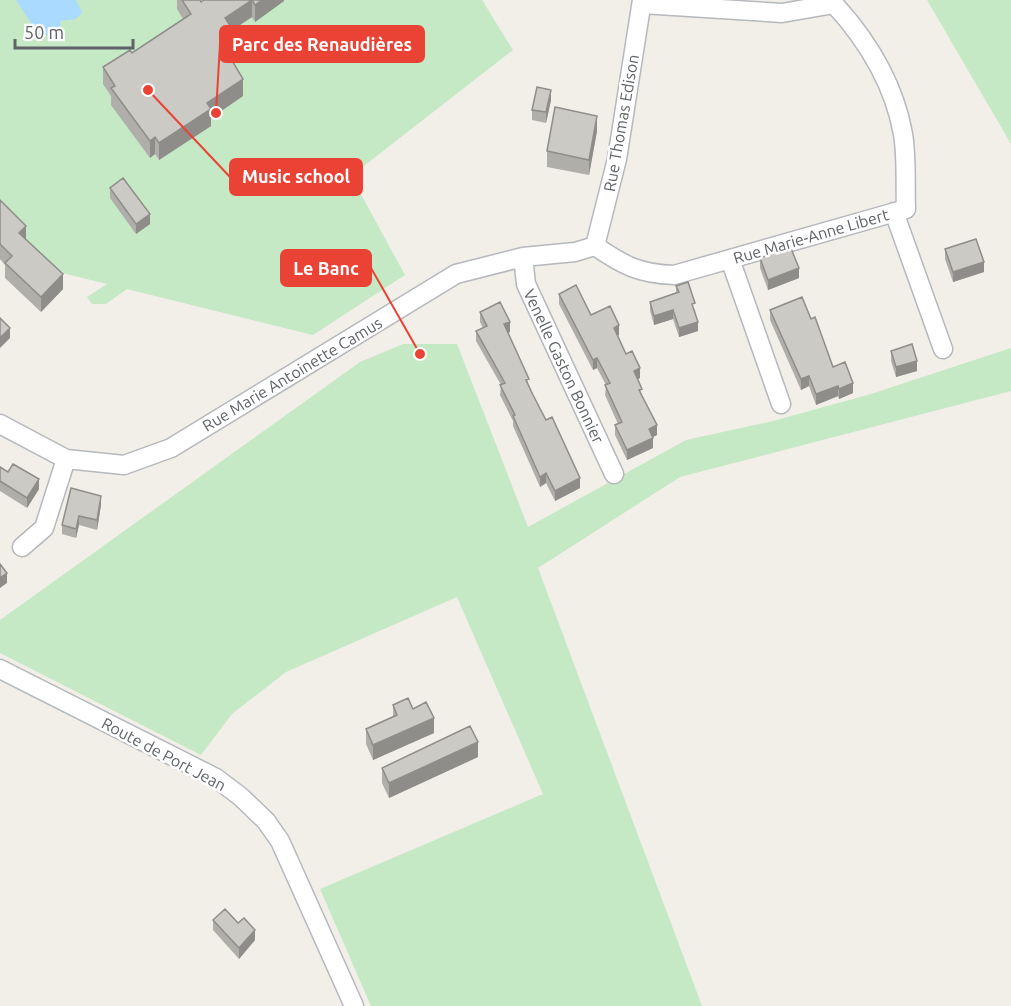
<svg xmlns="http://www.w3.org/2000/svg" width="1011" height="1006" font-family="Ubuntu,sans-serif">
	<rect width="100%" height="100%" fill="#f1efe8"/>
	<path fill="#c5e8c5" d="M 0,0 L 482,0 L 513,50 L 351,176 L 405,275 L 313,335 L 127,289 L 106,304 L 92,304 L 87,297 L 107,284 L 34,266 L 0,209 Z
		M 927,0 L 1011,0 L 1011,144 Z
		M 403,344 L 457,344 L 528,527 L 686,440 L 773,421 L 871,394 L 1011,348 L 1011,391 L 680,477 L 538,568 L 702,1006 L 371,1006 L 320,889 L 543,794 L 457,597 L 286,672 L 232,714 L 201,755 L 0,653 L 0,620 L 360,362 Z"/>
	<path fill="#aadaff" d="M 16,0 L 76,0 L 82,12 L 76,19 L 60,21 L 61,25 L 48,36 L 35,29 Z"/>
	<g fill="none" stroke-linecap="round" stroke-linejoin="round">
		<defs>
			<path id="minor" d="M 894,212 L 943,349
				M 595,246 C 623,265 639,274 674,275 L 906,209 C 905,184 907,158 903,134 C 894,84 867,40 834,4 L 782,13 L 642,4
				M 595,246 L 617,159 L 642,0
				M 523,257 L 526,284 L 614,474
				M 730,259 L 781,404
				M 0,424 L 66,459 L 124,465 L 171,448 L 456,274 L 523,257 L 575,252 L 595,246
				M 22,547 L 44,528 L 66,459
				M 0,669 L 216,778 L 241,797 L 266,821 L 280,841 L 354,1006"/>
		</defs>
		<use href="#minor" stroke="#b5b8bc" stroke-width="21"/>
		<use href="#minor" stroke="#fff" stroke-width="18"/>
	</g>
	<path fill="#afaea9" d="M 177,0 L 200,0 L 201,2 L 204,0 L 284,0 L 284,1 L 255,22 L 252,17 L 233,29 L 235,50 L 228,54 L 243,96 L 211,118 L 211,126 L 159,160 L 155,154 L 150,158 L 111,105 L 111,96 L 103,84 L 103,67 L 132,53 L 183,19 L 177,9 Z
		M 551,100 L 546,123 L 532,120 L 532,110 Z
		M 597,131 L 589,175 L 547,167 L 547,151 Z
		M 110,188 L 150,224 L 136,234 L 110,198 Z
		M 0,201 L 26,239 L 63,289 L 41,312 L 5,278 L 5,265 L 0,259 Z
		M 945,249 L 984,272 L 953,282 L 945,259 Z
		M 760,258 L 799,278 L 768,290 L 760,268 Z
		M 676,286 L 695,310 L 698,331 L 679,337 L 673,319 L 654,325 L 650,311 L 650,302 L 676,293 Z
		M 559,294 L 619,335 L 618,336 L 626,354 L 640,378 L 638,379 L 642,396 L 657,435 L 653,437 L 653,448 L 627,460 L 615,435 L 615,425 L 618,424 L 605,395 L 606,385 L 597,368 L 593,370 L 559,304 Z
		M 770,310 L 811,319 L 833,367 L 853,393 L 839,399 L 838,396 L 816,405 L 809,386 L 801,390 L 770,320 Z
		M 480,312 L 510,332 L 508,333 L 533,395 L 580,488 L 555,501 L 546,483 L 540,487 L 513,426 L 513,421 L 500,395 L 501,385 L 476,341 L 476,331 L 483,328 L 480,322 Z
		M 891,351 L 917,371 L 896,377 L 891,361 Z
		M 0,467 L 39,489 L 27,508 L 0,491 Z
		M 101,505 L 97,530 L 79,525 L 76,538 L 62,534 L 62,525 Z
		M 393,705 L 413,709 L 434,733 L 373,760 L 366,744 L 366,729 L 393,717 Z
		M 478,757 L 389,798 L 382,783 L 382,768 Z
		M 213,920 L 238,923 L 255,940 L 239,959 L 213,930 Z"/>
	<path fill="#8f8d8a" d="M 252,0 L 252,17 L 225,35 L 225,18 Z
		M 262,0 L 284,0 L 284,1 L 255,22 L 255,5 Z
		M 235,33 L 235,50 L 221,59 L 221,42 Z
		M 243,79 L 243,96 L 211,118 L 211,126 L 159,160 L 159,143 L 207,103 Z
		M 551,90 L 551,100 L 546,123 L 546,112 Z
		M 597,116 L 597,131 L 589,175 L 589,160 Z
		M 155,137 L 155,154 L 150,158 L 150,141 Z
		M 150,214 L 150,224 L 136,234 L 136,224 Z
		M 26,226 L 26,241 L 19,233 Z
		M 984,262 L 984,272 L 953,282 L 953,272 Z
		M 799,268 L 799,278 L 768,290 L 768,280 Z
		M 63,274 L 63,289 L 41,312 L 41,297 Z
		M 673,310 L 673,319 L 654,325 L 654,316 Z
		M 510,322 L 510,332 L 504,334 L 504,324 Z
		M 698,322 L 698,331 L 679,337 L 679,328 Z
		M 619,325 L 619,335 L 614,338 L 614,328 Z
		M 10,328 L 10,338 L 0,348 L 0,338 Z
		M 597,358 L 597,368 L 593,370 L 593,360 Z
		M 917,361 L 917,371 L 896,377 L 896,367 Z
		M 640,368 L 640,378 L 634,381 L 634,371 Z
		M 809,376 L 809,386 L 801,390 L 801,379 Z
		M 853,383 L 853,393 L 839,399 L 839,389 Z
		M 838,386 L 838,396 L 816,405 L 816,394 Z
		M 657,425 L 657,435 L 649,439 L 649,429 Z
		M 653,438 L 653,448 L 627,460 L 627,450 Z
		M 546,473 L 546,483 L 540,487 L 540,477 Z
		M 580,478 L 580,488 L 555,501 L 555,491 Z
		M 39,479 L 39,489 L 27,508 L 27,498 Z
		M 101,496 L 101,505 L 97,530 L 97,520 Z
		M 79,516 L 79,525 L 76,538 L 76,529 Z
		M 7,573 L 7,583 L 0,588 L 0,578 Z
		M 434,718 L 434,733 L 373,760 L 373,745 Z
		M 478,742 L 478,757 L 389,798 L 389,783 Z
		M 255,930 L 255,940 L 239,959 L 239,948 Z"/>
	<path fill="#cccac5" stroke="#8f8d8a" stroke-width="1.5" d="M 182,0 L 200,0 L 201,2 L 204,0 L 262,0 L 255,5 L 252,0 L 225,18 L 235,33 L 221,42 L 243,79 L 207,103 L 211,109 L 159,143 L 155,137 L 150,141 L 111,88 L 115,86 L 103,67 L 130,50 L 132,53 L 191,14 Z
		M 537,87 L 551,90 L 546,112 L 532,110 Z
		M 555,107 L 597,116 L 589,160 L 547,151 Z
		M 123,178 L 150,214 L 136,224 L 110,188 Z
		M 0,200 L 26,226 L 19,233 L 63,274 L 41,297 L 5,263 L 12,256 L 0,244 Z
		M 976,239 L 984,262 L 953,272 L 945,249 Z
		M 790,246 L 799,268 L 768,280 L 760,258 Z
		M 688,282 L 695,303 L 692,304 L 698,322 L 679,328 L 673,310 L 654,316 L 650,302 L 679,292 L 676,286 Z
		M 576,285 L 591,315 L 610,306 L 619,325 L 614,328 L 626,354 L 632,351 L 640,368 L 634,371 L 642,389 L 639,390 L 657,425 L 649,429 L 653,438 L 627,450 L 615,425 L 622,422 L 605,385 L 610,383 L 597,358 L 593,360 L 559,294 Z
		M 802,297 L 811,319 L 815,317 L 833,367 L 845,362 L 853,383 L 839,389 L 838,386 L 816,394 L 809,376 L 801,379 L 770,310 Z
		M 500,302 L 510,322 L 504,324 L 529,379 L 526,380 L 533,395 L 546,420 L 552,417 L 580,478 L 555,491 L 546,473 L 540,477 L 513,416 L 515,415 L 500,385 L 505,383 L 476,331 L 487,326 L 480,312 Z
		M 0,318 L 10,328 L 0,338 Z
		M 912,344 L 917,361 L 896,367 L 891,351 Z
		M 13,464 L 39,479 L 27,498 L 0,481 L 0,467 L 8,472 Z
		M 71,488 L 101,496 L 97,520 L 79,516 L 76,529 L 62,525 Z
		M 0,564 L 7,573 L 0,578 Z
		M 408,698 L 413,709 L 426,702 L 434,718 L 373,745 L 366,729 L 397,715 L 393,705 Z
		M 470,726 L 478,742 L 389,783 L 382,768 Z
		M 225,909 L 238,923 L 244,918 L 255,930 L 239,948 L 213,920 Z"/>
	<g text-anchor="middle" stroke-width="5" stroke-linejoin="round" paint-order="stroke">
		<g font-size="16" fill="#5f6368" stroke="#fff">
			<text transform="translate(621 123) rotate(-80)" y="6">Rue Thomas Edison</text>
			<text transform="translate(811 236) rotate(-16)" y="6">Rue Marie-Anne Libert</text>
			<text transform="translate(564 366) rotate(65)" y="6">Venelle Gaston Bonnier</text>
			<text transform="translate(292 374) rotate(-31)" y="6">Rue Marie Antoinette Camus</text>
			<text transform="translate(164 754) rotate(28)" y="6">Route de Port Jean</text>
		</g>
	</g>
	<path fill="none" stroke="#ea4335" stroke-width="2" d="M216 113L220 44M148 90L230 177M420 354L371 268"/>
	<g fill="#ea4335" stroke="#fff" stroke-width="2">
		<circle cx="216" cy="113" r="6"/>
		<circle cx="148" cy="90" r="6"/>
		<circle cx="420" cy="354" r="6"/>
	</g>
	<g fill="#ea4335" stroke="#ea4335" stroke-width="2">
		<rect x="220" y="26" width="204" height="36" rx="6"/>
		<rect x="230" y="159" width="132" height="36" rx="6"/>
		<rect x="281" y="250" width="90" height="36" rx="6"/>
	</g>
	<g font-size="18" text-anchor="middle" font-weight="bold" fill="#fff">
		<text x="322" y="51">Parc des Renaudières</text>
		<text x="296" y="183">Music school</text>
		<text x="326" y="275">Le Banc</text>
	</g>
	<path d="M15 39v9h118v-9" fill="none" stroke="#5f6368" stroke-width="3"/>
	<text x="24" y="39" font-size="18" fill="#5f6368" stroke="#ffffff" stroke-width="4.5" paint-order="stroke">50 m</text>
</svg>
